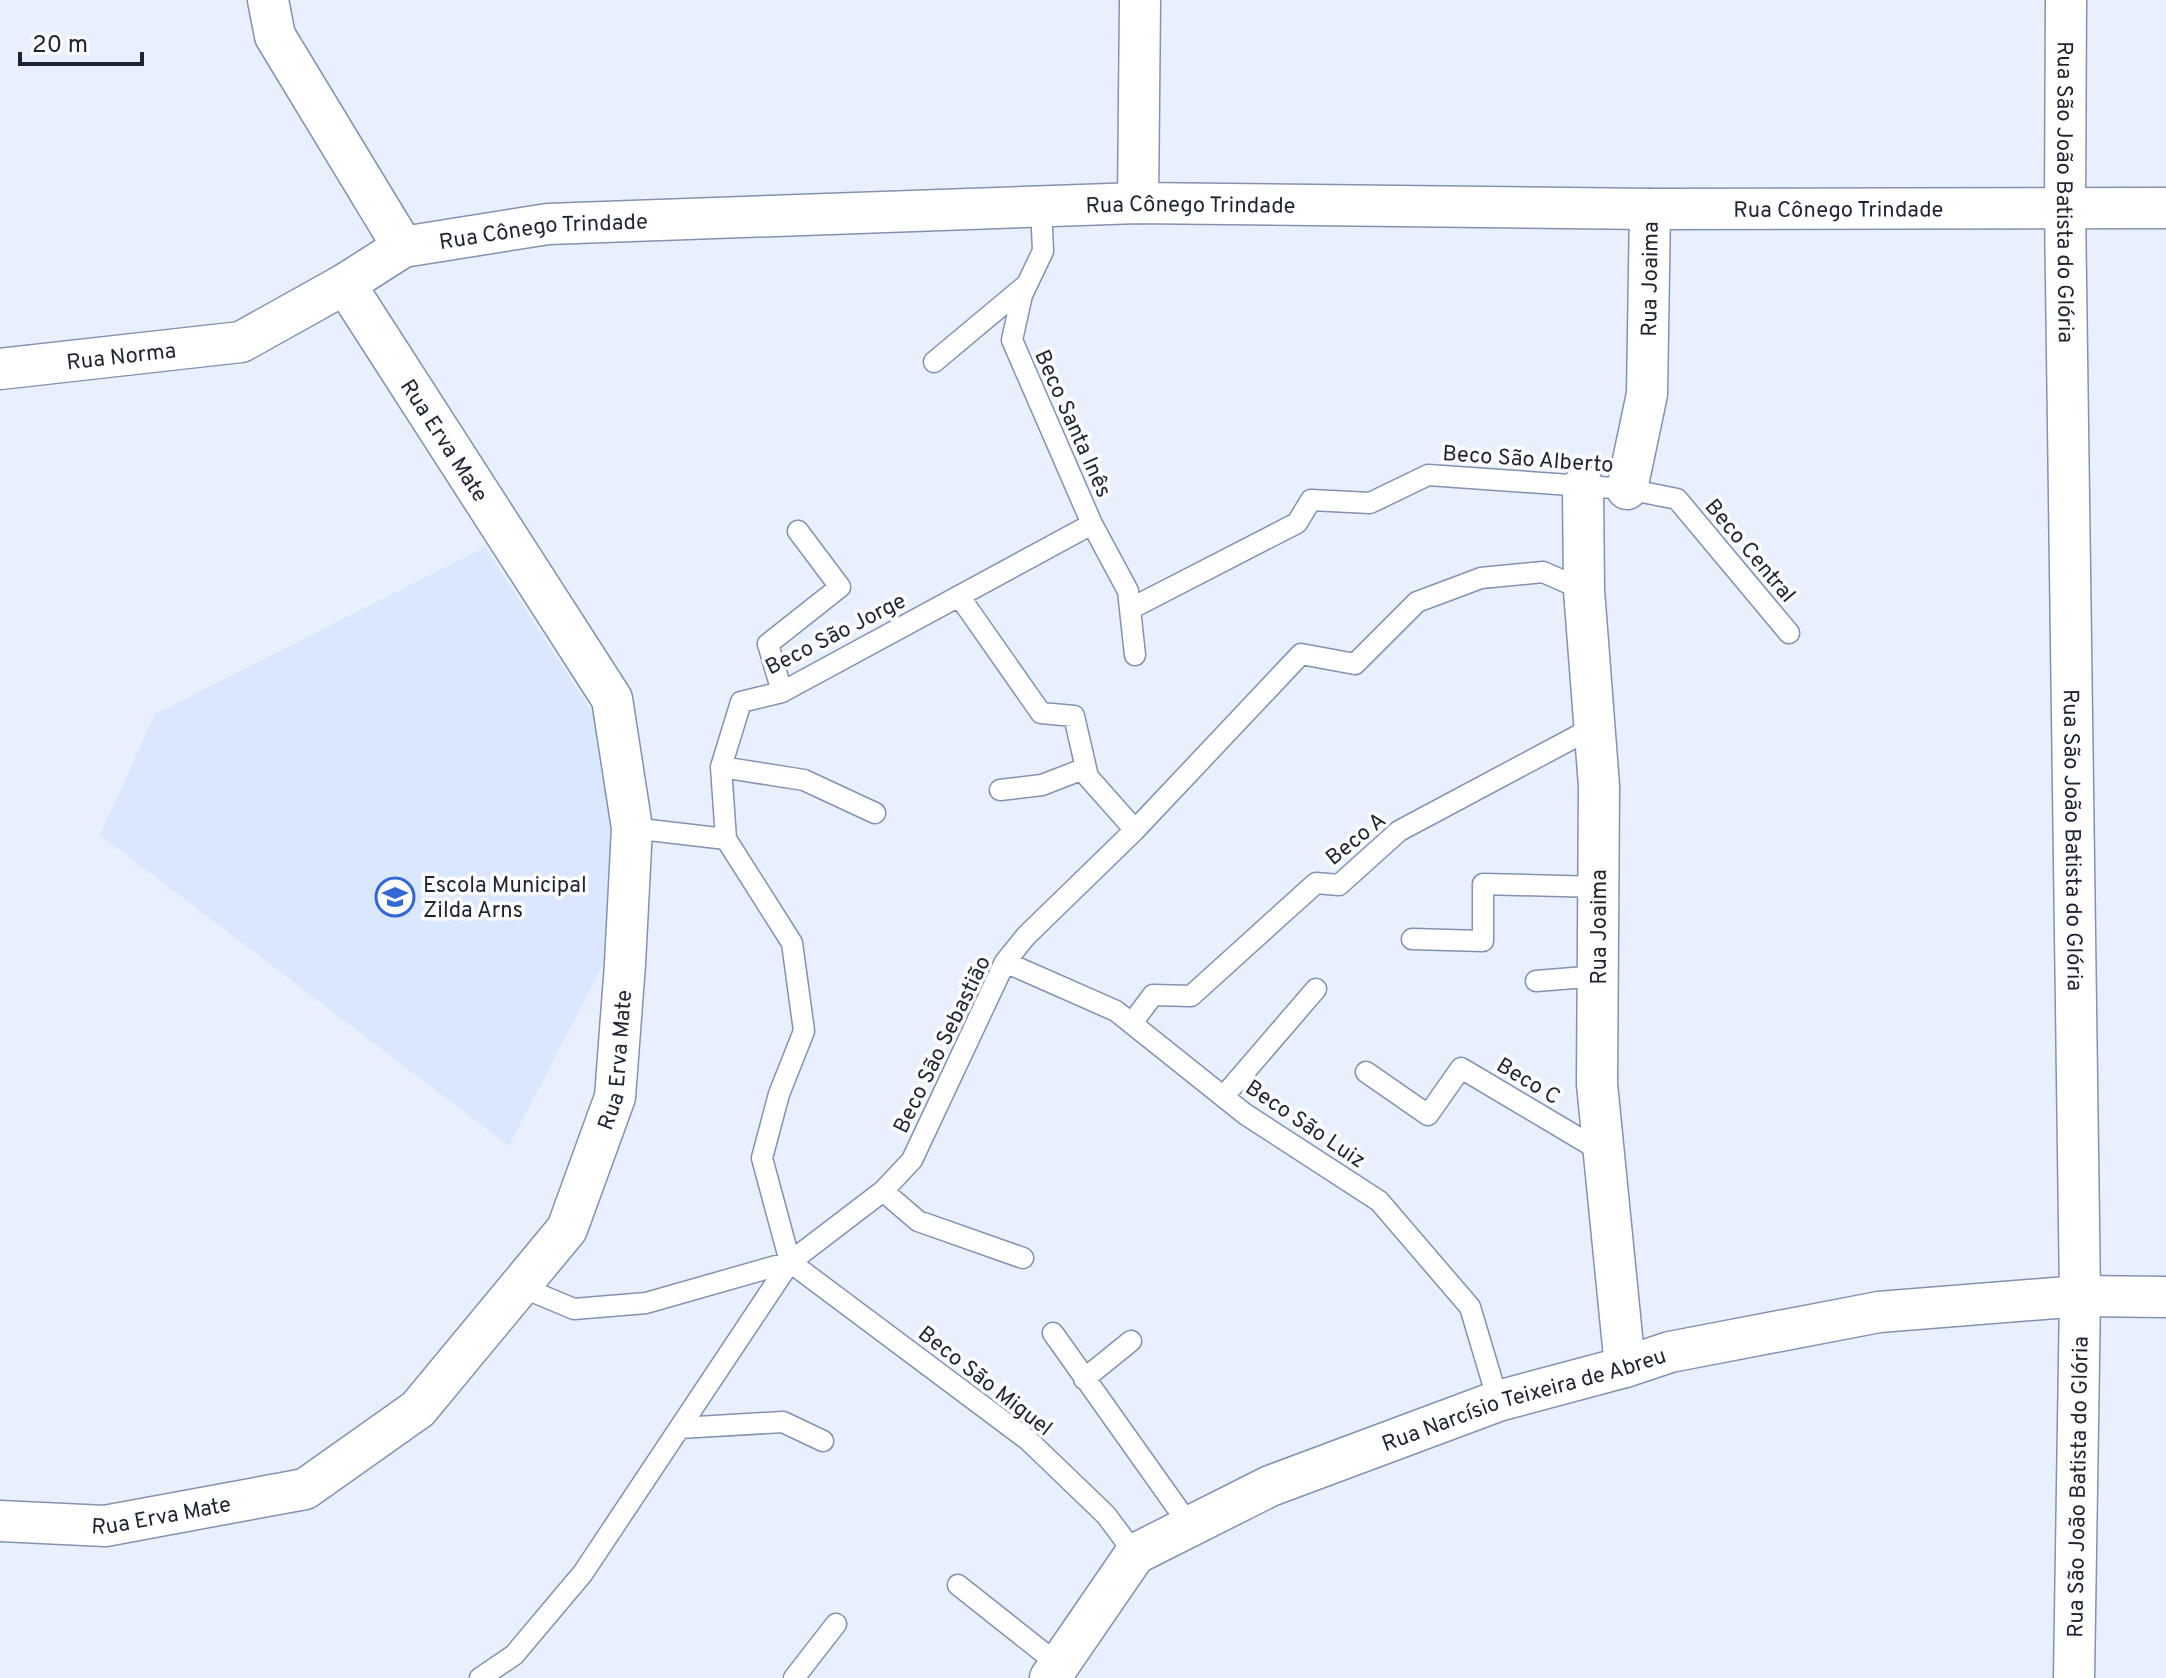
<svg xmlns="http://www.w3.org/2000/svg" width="2166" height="1678" font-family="Overpass,sans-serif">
	<rect width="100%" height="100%" fill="#e9f0fd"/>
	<path fill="#dbe7ff" d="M 485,547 L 594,715 L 611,826 L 606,959 L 509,1146 L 100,835 L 155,714 Z"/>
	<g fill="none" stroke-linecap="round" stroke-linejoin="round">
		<defs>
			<path id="lane" d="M 1041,207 L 1043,251 L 1022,295 L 1012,340 L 1092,524 L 1128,591 L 1135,655
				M 934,362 L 1025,286
				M 959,596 L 1041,713 L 1074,716 L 1088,777 L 1135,830
				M 1130,609 L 1297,523 L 1311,500 L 1370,503 L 1428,475 L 1627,489 L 1677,499 L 1789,633
				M 782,692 L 768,644 L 840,587 L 798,531
				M 721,767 L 804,780 L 875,813
				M 1000,790 L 1042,785 L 1086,768
				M 632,828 L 726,839
				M 1412,939 L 1483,941 L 1483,884 L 1598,887
				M 1005,962 L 1116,1011 L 1245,1114 L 1379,1201 L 1470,1307 L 1498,1401
				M 1536,981 L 1598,976
				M 1132,1023 L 1153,995 L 1191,996 L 1316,883 L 1339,885 L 1399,831 L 1594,727
				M 1366,1072 L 1428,1115 L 1461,1068 L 1604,1153
				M 1224,1096 L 1316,989
				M 883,1191 L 918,1221 L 1023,1258
				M 790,1262 L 762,1158 L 779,1094 L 804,1031 L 792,943 L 726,839 L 721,767 L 741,702 L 782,692 L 1092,524
				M 790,1262 L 1028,1440 L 1106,1515 L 1135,1554
				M 519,1286 L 574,1309 L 646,1303 L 790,1262
				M 1053,1333 L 1190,1526
				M 1084,1379 L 1131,1341
				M 680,1428 L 783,1422 L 823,1441
				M 958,1585 L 1059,1665
				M 480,1678 L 514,1655 L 583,1573 L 790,1262 L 883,1191 L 912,1160 L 1005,962 L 1026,936 L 1135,830 L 1301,654 L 1355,664 L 1417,602 L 1481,578 L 1543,572 L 1584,590
				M 794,1678 L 836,1624"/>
			<g id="street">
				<path d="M 268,0 L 275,36 L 403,247"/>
				<path id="s1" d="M 2066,0 L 2065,208 L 2080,1296 L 2074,1678"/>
				<path d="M 1138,203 L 1140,0"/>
				<path id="s2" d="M 0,369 L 241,342 L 345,284 L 403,247 L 548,224 L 1138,203 L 1650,209 L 2166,208"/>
				<path d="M 1583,486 L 1584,590 L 1599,786 L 1597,1084 L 1625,1367"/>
				<path id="s3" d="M 1627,489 L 1647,394 L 1650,209"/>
				<path id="s4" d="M 0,1521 L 105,1526 L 305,1489 L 418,1409 L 567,1229 L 615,1097 L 625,964 L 632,828 L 612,699 L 345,284"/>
				<path id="s5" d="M 1050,1678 L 1135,1554 L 1270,1486 L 1498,1401 L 1625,1367 L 1670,1352 L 1879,1312 L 2080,1296 L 2166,1297"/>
			</g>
		</defs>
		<use href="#lane" stroke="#8292b0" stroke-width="23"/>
		<use href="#street" stroke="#8292b0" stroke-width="43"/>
		<use href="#lane" stroke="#fff" stroke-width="20"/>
		<use href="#street" stroke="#fff" stroke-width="40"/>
	</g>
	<defs>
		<symbol id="school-ring" viewBox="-11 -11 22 22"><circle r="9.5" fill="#fdfdfd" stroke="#3467d6" stroke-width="1.5"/><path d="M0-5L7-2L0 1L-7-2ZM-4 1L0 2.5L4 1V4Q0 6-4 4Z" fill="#3467d6"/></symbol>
	</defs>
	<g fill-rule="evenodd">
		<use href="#school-ring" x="373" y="875" width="44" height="44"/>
	</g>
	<g text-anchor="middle" stroke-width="7" stroke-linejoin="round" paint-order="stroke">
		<g font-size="22" fill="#1e2430" stroke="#fdfdfd">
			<text dy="8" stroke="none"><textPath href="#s1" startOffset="192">Rua São João Batista do Glória</textPath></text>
			<text dy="8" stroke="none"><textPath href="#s2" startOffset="1220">Rua Cônego Trindade</textPath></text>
			<text dy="8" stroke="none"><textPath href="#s2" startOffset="1868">Rua Cônego Trindade</textPath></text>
			<text dy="8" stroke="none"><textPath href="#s2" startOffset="572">Rua Cônego Trindade</textPath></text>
			<text dy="8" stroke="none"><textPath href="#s3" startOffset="212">Rua Joaima</textPath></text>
			<text dy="8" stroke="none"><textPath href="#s2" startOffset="122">Rua Norma</textPath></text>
			<text transform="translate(1074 423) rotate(66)" y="8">Beco Santa Inês</text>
			<text transform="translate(445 440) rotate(57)" y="8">Rua Erva Mate</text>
			<text transform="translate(1528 458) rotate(4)" y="8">Beco São Alberto</text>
			<text transform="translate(1751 550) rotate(50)" y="8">Beco Central</text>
			<text transform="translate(835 633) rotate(-27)" y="8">Beco São Jorge</text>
			<text transform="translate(1355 838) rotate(-39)" y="8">Beco A</text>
			<text dy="8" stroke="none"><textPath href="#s1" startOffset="840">Rua São João Batista do Glória</textPath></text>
			<text transform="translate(1598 927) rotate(-90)" y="8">Rua Joaima</text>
			<text transform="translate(941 1044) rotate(-64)" y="8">Beco São Sebastião</text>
			<text dy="8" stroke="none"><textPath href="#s4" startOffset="858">Rua Erva Mate</textPath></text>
			<text transform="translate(1529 1080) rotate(31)" y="8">Beco C</text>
			<text transform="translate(1306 1123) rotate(34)" y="8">Beco São Luiz</text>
			<text transform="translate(986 1380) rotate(38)" y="8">Beco São Miguel</text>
			<text dy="8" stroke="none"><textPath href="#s5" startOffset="570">Rua Narcísio Teixeira de Abreu</textPath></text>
			<text transform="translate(2077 1487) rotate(-89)" y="8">Rua São João Batista do Glória</text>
			<text dy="8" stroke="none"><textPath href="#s4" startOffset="162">Rua Erva Mate</textPath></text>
		</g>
		<g font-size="22" fill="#1e2430" stroke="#fdfdfd" text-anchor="start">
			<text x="423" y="892">Escola Municipal<tspan x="423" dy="25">Zilda Arns</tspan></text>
		</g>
	</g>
	<path d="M20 52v12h122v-12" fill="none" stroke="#1e2430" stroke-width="4"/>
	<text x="32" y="52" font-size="24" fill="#1e2430" stroke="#fdfdfd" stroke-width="6" paint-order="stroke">20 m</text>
</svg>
